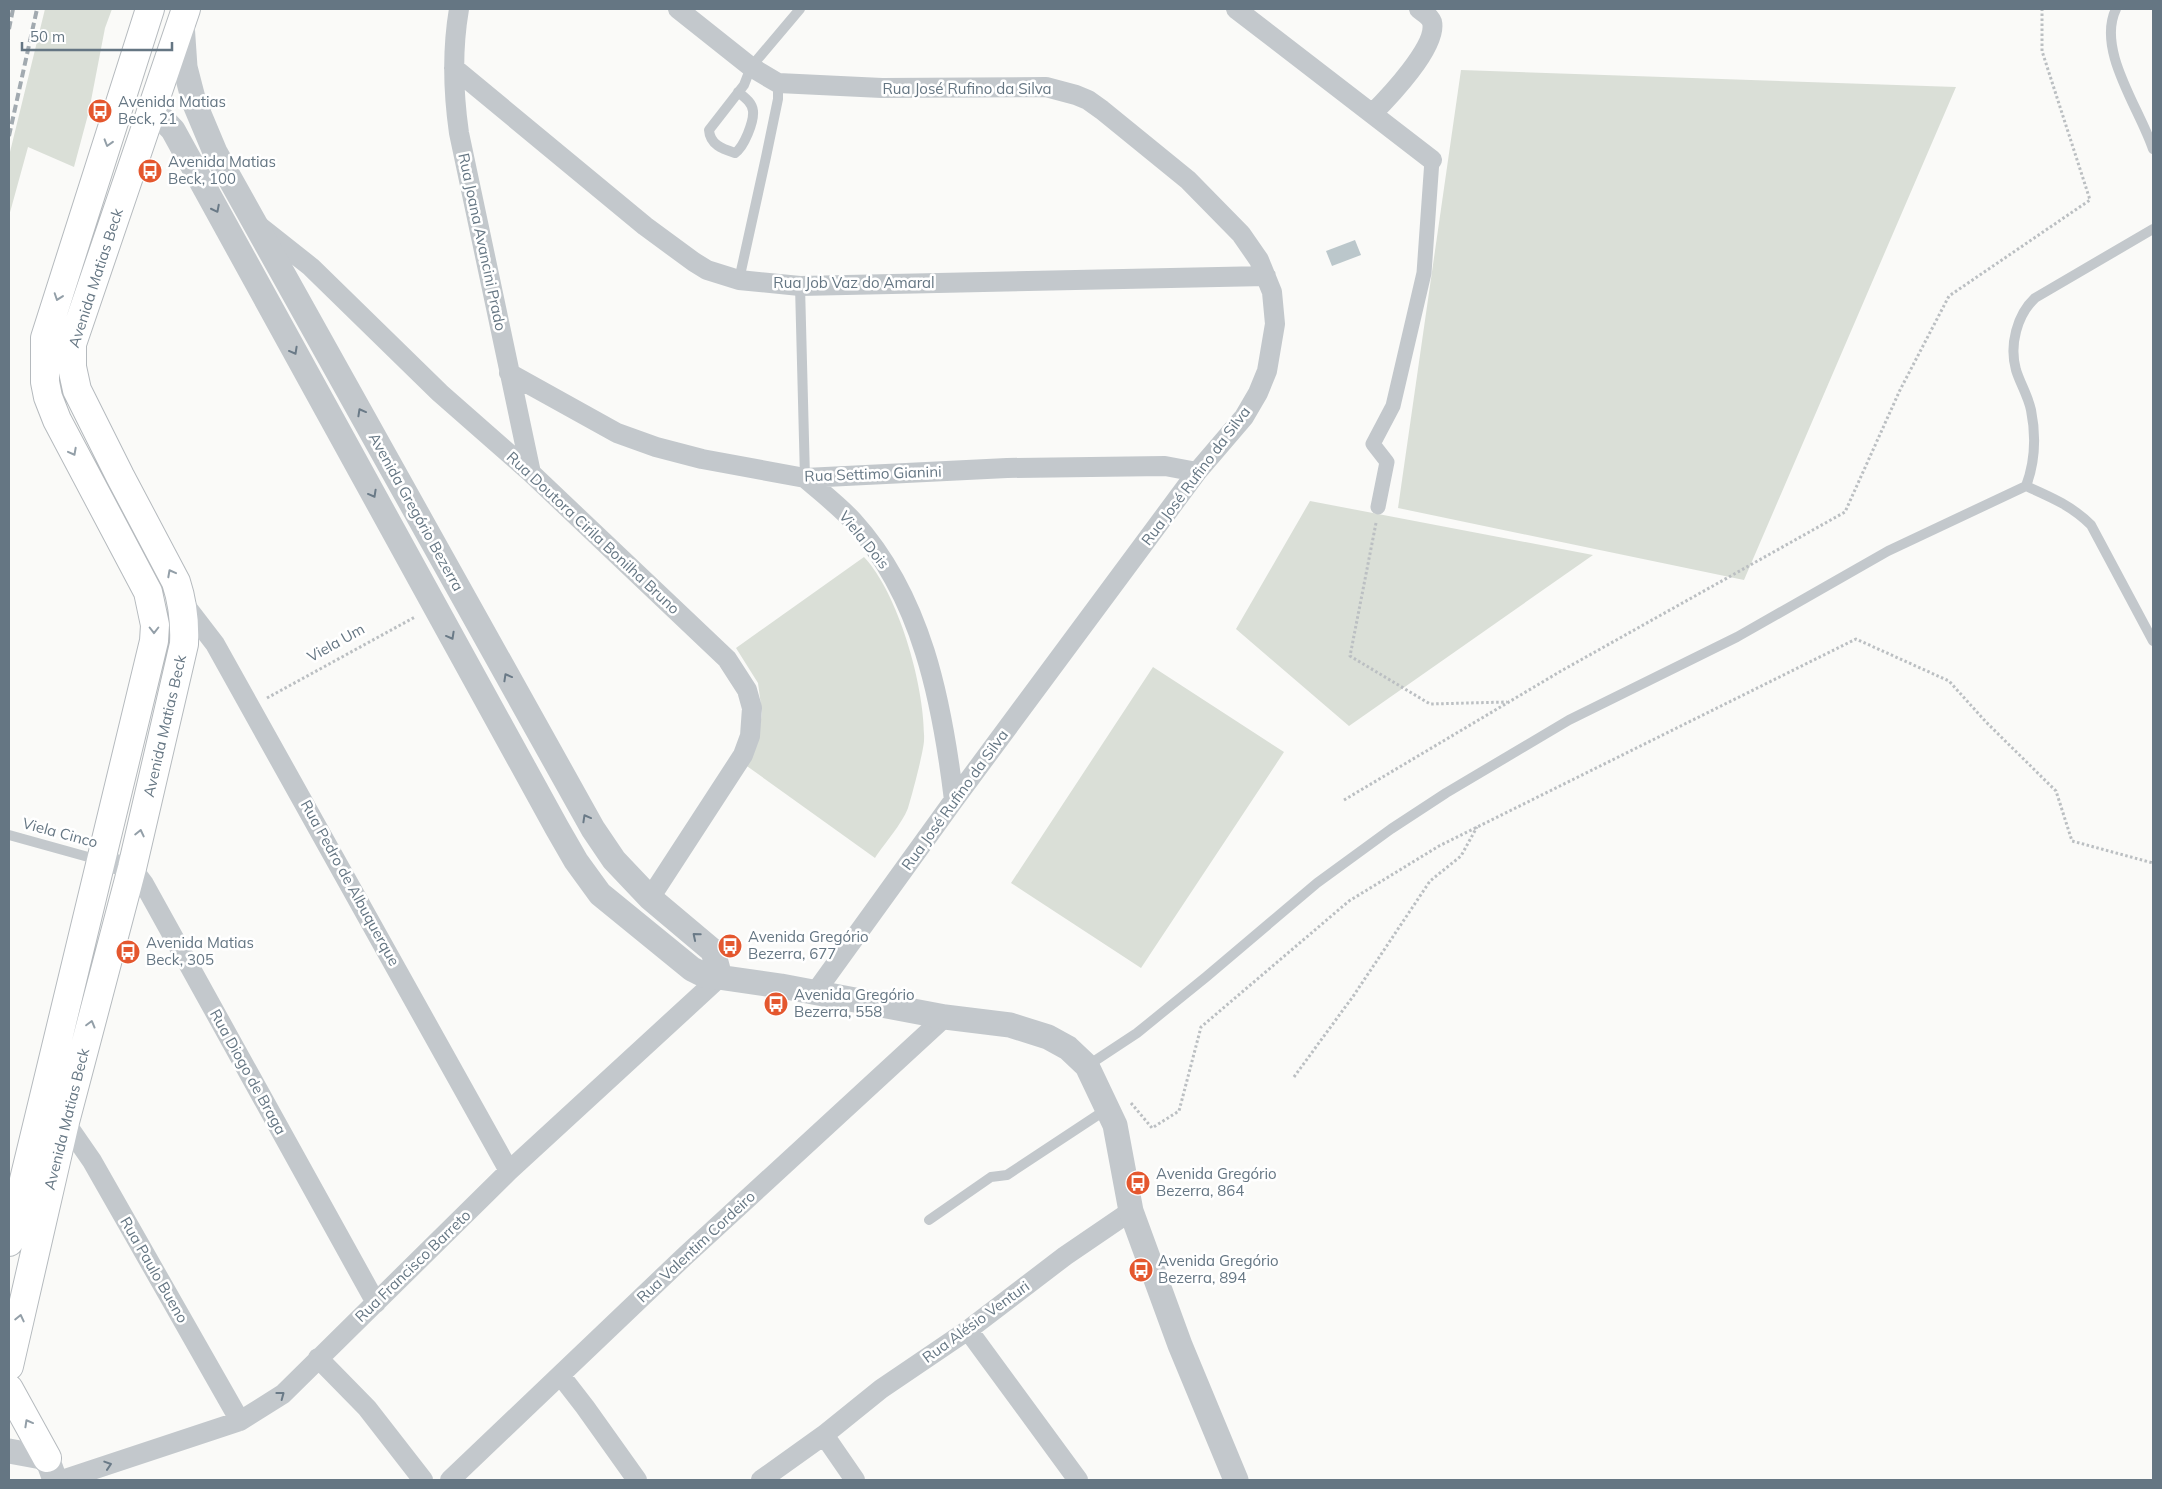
<svg xmlns="http://www.w3.org/2000/svg" width="2162" height="1489" font-family="Mulish,sans-serif">
	<rect width="100%" height="100%" fill="#fafaf8"/>
	<path fill="#dadfd7" d="M 45,9 L 112,9 L 105,28 L 89,111 L 74,167 L 28,147 L 9,216 L 9,156 Z
		M 1461,70 L 1956,87 L 1744,580 L 1398,508 Z
		M 1310,501 L 1593,555 L 1349,726 L 1236,629 Z
		M 864,557 C 899,594 926,690 924,741 C 923,754 912,795 908,808 C 902,824 884,844 875,858 L 744,764 L 757,745 L 762,713 L 758,683 L 736,648 Z
		M 1153,667 L 1284,752 L 1141,968 L 1011,883 Z"/>
	<path fill="#bbc7cb" d="M 1355,240 L 1361,255 L 1332,266 L 1326,251 Z"/>
	<g fill="none" stroke-linecap="round" stroke-linejoin="round">
		<defs>
			<path id="primary" d="M 9,1242 L 154,641 L 155,625 L 148,592 L 57,420 L 48,397 L 45,382 L 45,338 L 150,9
				M 9,1366 L 65,1122 L 132,868 L 184,644 C 185,622 183,603 176,582 L 120,476 L 77,390 L 72,367 L 72,344 L 186,9
				M 9,1389 L 47,1458"/>
		</defs>
		<use href="#primary" stroke="#b5babe" stroke-width="30"/>
		<path stroke="#bbbfc2" stroke-width="3" stroke-dasharray="2.5 2.5" stroke-linecap="butt" d="M 1376,523 L 1350,656 L 1430,704 L 1507,702
			M 267,698 L 415,617
			M 1344,800 L 1561,671 L 1845,512 L 1900,390 L 1949,296 L 2090,200 L 2042,51 L 2042,9
			M 1294,1077 L 1354,995 L 1430,881 L 1461,856 L 1477,827
			M 1131,1103 L 1152,1128 L 1179,1111 L 1201,1027 L 1349,901 L 1439,846 L 1856,639 L 1949,681 L 1986,722 L 2056,791 L 2072,841 L 2153,863"/>
		<path stroke="#c3c8cc" stroke-width="10" d="M 2116,9 C 2096,50 2140,109 2153,149
			M 738,92 C 744,97 752,102 753,111 C 754,122 744,147 735,153 C 723,149 710,145 709,130 L 744,85 L 751,67 L 800,9
			M 739,280 L 766,157 L 778,99 L 778,83
			M 800,286 L 805,478
			M 2026,486 C 2051,497 2072,506 2091,525 L 2153,641
			M 9,835 L 99,860
			M 1087,1066 L 1137,1033 L 1206,977 L 1317,883 L 1391,829 L 1446,793 L 1569,720 L 1737,637 L 1888,551 L 2026,486 C 2035,462 2036,435 2031,410 C 2028,396 2020,383 2016,370 C 2009,345 2017,315 2035,298 L 2153,229
			M 929,1220 L 991,1177 L 1007,1175 L 1107,1109"/>
		<path stroke="#c3c8cc" stroke-width="15" d="M 1378,507 L 1387,462 L 1373,444 L 1393,406 L 1424,273 L 1432,160"/>
		<path stroke="#c3c8cc" stroke-width="20" d="M 459,9 C 452,50 453,91 459,133 L 531,473
			M 678,9 L 751,67 L 778,83 L 882,88 L 1046,87 L 1076,95 L 1088,100 L 1102,110 L 1188,180 L 1241,234 L 1259,260 L 1272,292 L 1275,324 L 1267,371 L 1258,393 L 1244,417 L 1197,472 L 954,800 L 814,994
			M 1236,9 L 1432,160
			M 454,68 L 645,226 L 694,262 L 707,270 L 739,280 L 800,286 L 1266,276
			M 1372,114 C 1388,98 1438,46 1432,22 C 1430,16 1424,13 1419,9
			M 258,225 L 311,267 L 440,393 L 531,473 L 727,659 L 747,690 L 752,708 L 750,736 L 743,755 L 650,898
			M 509,373 L 617,433 L 656,447 L 702,459 L 805,478 L 1007,468 L 1165,466 L 1197,472
			M 805,478 C 821,492 839,506 853,521 C 922,597 942,701 954,800
			M 182,601 L 215,644 L 509,1171
			M 103,861 L 132,868 L 144,884 L 376,1303
			M 65,1122 L 92,1161 L 240,1421
			M 968,1330 L 1078,1480
			M 318,1358 L 367,1408 L 423,1480
			M 561,1376 L 585,1407 L 637,1480
			M 824,1435 L 855,1480
			M 62,1480 L 240,1421 L 283,1394 L 509,1171 L 720,977
			M 450,1480 L 685,1256 L 945,1017
			M 761,1480 L 824,1435 L 881,1389 L 968,1330 L 1065,1256 L 1131,1211"/>
		<path stroke="#c3c8cc" stroke-width="25" d="M 182,23 L 185,67 L 194,102 L 215,152 L 593,829 L 614,860 L 650,898 L 713,951 L 720,977
			M 153,109 L 173,130 L 557,828 L 576,861 L 600,894 L 692,969 L 704,975 L 781,986 L 945,1017 L 1010,1025 L 1048,1037 L 1068,1048 L 1087,1066 L 1115,1125 L 1131,1211 L 1180,1345 L 1236,1480
			M 9,1451 L 47,1458 L 55,1480"/>
		<use href="#primary" stroke="#fff" stroke-width="28"/>
		<path stroke="#a2aab0" stroke-width="4" stroke-dasharray="8 4" stroke-linecap="butt" d="M 9,29 L 13,9
			M 9,136 L 37,9"/>
	</g>
	<defs><path id="oneway-chevron" d="M-2-3.5L2.5 0L-2 3.5" fill="none" stroke-width="1.6" stroke-linecap="round" stroke-linejoin="round" transform="scale(1.25)"/></defs>
	<g stroke="#939fa8">
		<use href="#oneway-chevron" transform="translate(108 143) rotate(107)"/>
		<use href="#oneway-chevron" transform="translate(58 297) rotate(109)"/>
		<use href="#oneway-chevron" transform="translate(73 452) rotate(62)"/>
		<use href="#oneway-chevron" transform="translate(171 573) rotate(-118)"/>
		<use href="#oneway-chevron" transform="translate(154 630) rotate(90)"/>
		<use href="#oneway-chevron" transform="translate(140 833) rotate(-77)"/>
		<use href="#oneway-chevron" transform="translate(91 1024) rotate(-75)"/>
		<use href="#oneway-chevron" transform="translate(20 1318) rotate(-77)"/>
		<use href="#oneway-chevron" transform="translate(28 1423) rotate(-119)"/>
	</g>
	<g stroke="#6a7a87">
		<use href="#oneway-chevron" transform="translate(216 209) rotate(63)"/>
		<use href="#oneway-chevron" transform="translate(294 351) rotate(61)"/>
		<use href="#oneway-chevron" transform="translate(361 412) rotate(-119)"/>
		<use href="#oneway-chevron" transform="translate(373 494) rotate(61)"/>
		<use href="#oneway-chevron" transform="translate(451 636) rotate(61)"/>
		<use href="#oneway-chevron" transform="translate(507 677) rotate(-119)"/>
		<use href="#oneway-chevron" transform="translate(586 818) rotate(-119)"/>
		<use href="#oneway-chevron" transform="translate(696 936) rotate(-140)"/>
		<use href="#oneway-chevron" transform="translate(281 1395) rotate(-37)"/>
		<use href="#oneway-chevron" transform="translate(108 1465) rotate(-18)"/>
	</g>
	<defs>
		<symbol id="bus-disc" viewBox="-11 -11 22 22"><circle r="9.5" fill="#e4572e" stroke="#fff"/><path d="M-5-6H5V4H4V6H2V4H-2V6H-4V4H-5ZM-3.5-4V0h7V-4ZM-3.5 1.2v1.5H-2V1.2ZM2 1.2v1.5H3.5V1.2Z" fill="#fff"/></symbol>
	</defs>
	<g fill-rule="evenodd">
		<use href="#bus-disc" x="86" y="97" width="28" height="28"/>
		<use href="#bus-disc" x="136" y="157" width="28" height="28"/>
		<use href="#bus-disc" x="716" y="932" width="28" height="28"/>
		<use href="#bus-disc" x="114" y="938" width="28" height="28"/>
		<use href="#bus-disc" x="762" y="990" width="28" height="28"/>
		<use href="#bus-disc" x="1124" y="1169" width="28" height="28"/>
		<use href="#bus-disc" x="1127" y="1256" width="28" height="28"/>
	</g>
	<g text-anchor="middle" stroke-width="5" stroke-linejoin="round" paint-order="stroke">
		<g font-size="15" fill="#657683" stroke="#fff">
			<text x="967" y="94">Rua José Rufino da Silva</text>
			<text transform="translate(482 242) rotate(78)" y="5">Rua Joana Avancini Prado</text>
			<text transform="translate(96 278) rotate(-72)" y="5">Avenida Matias Beck</text>
			<text x="854" y="288">Rua Job Vaz do Amaral</text>
			<text transform="translate(873 474) rotate(-2)" y="5">Rua Settimo Gianini</text>
			<text transform="translate(1196 476) rotate(-53)" y="5">Rua José Rufino da Silva</text>
			<text transform="translate(416 512) rotate(61)" y="5">Avenida Gregório Bezerra</text>
			<text transform="translate(593 533) rotate(43)" y="5">Rua Doutora Cirila Bonilha Bruno</text>
			<text transform="translate(864 540) rotate(51)" y="5">Viela Dois</text>
			<text transform="translate(336 643) rotate(-29)" y="5">Viela Um</text>
			<text transform="translate(165 726) rotate(-77)" y="5">Avenida Matias Beck</text>
			<text transform="translate(955 800) rotate(-54)" y="5">Rua José Rufino da Silva</text>
			<text transform="translate(60 833) rotate(15)" y="5">Viela Cinco</text>
			<text transform="translate(350 883) rotate(61)" y="5">Rua Pedro de Albuquerque</text>
			<text transform="translate(248 1072) rotate(61)" y="5">Rua Diogo de Braga</text>
			<text transform="translate(67 1119) rotate(-76)" y="5">Avenida Matias Beck</text>
			<text transform="translate(696 1247) rotate(-43)" y="5">Rua Valentim Cordeiro</text>
			<text transform="translate(413 1266) rotate(-44)" y="5">Rua Francisco Barreto</text>
			<text transform="translate(154 1270) rotate(60)" y="5">Rua Paulo Bueno</text>
			<text transform="translate(976 1322) rotate(-36)" y="5">Rua Alésio Venturi</text>
		</g>
		<g font-size="15" fill="#657683" stroke="#fff" text-anchor="start">
			<text x="118" y="107">Avenida Matias<tspan x="118" dy="17">Beck, 21</tspan></text>
			<text x="168" y="167">Avenida Matias<tspan x="168" dy="17">Beck, 100</tspan></text>
			<text x="748" y="942">Avenida Gregório<tspan x="748" dy="17">Bezerra, 677</tspan></text>
			<text x="146" y="948">Avenida Matias<tspan x="146" dy="17">Beck, 305</tspan></text>
			<text x="794" y="1000">Avenida Gregório<tspan x="794" dy="17">Bezerra, 558</tspan></text>
			<text x="1156" y="1179">Avenida Gregório<tspan x="1156" dy="17">Bezerra, 864</tspan></text>
			<text x="1158" y="1266">Avenida Gregório<tspan x="1158" dy="17">Bezerra, 894</tspan></text>
		</g>
	</g>
	<rect width="2162" height="1489" fill="none" stroke="#657683" stroke-width="20"/>
	<path d="M22 42v8h150v-8" fill="none" stroke="#657683" stroke-width="2.5"/>
	<text x="30" y="42" font-size="15" fill="#657683" stroke="#ffffff" stroke-width="4" paint-order="stroke">50 m</text>
</svg>
